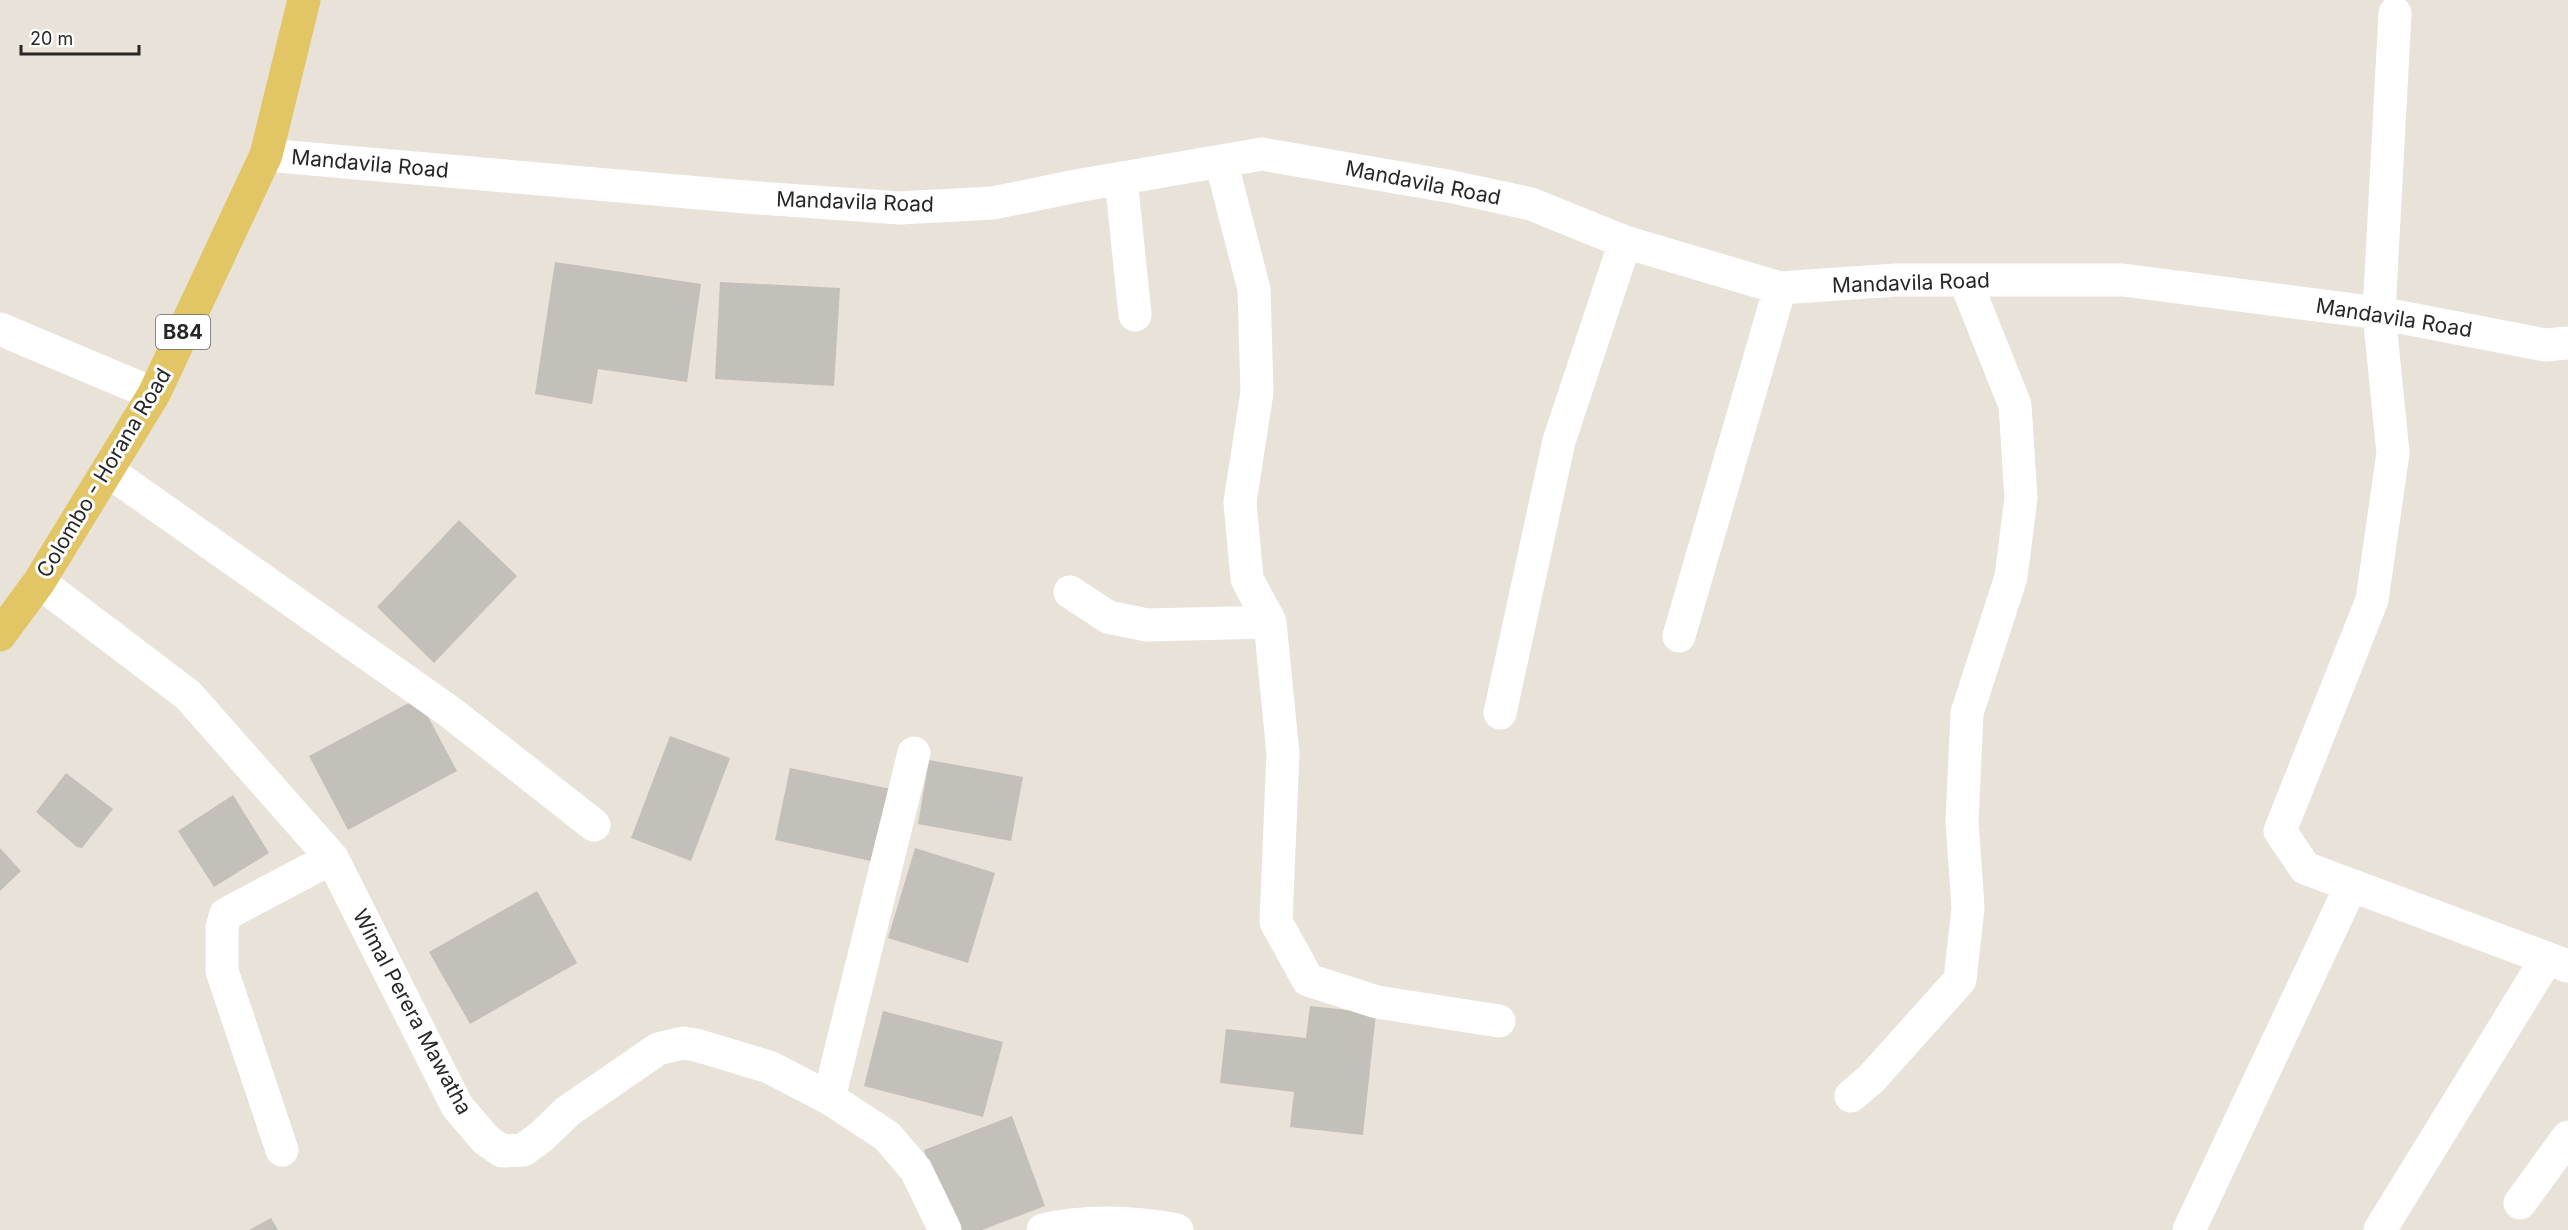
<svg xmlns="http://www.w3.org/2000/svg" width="2568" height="1230" font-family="Inter,sans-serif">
	<rect width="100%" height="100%" fill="#e8e2d9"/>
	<path fill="#c3bfb9" d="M 555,262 L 701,284 L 687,382 L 598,369 L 592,404 L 535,394 Z
		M 720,282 L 840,288 L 834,386 L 715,379 Z
		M 459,520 L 517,576 L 434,663 L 377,607 Z
		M 418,698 L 457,771 L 348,830 L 309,756 Z
		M 670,736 L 730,758 L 691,861 L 631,838 Z
		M 929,760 L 1023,777 L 1011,841 L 918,824 Z
		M 790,768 L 891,789 L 875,862 L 775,840 Z
		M 66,773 L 113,809 L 82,848 L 77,847 L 36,812 Z
		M 233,795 L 269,853 L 214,887 L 178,831 Z
		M 0,848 L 21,871 L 0,891 Z
		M 915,848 L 995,873 L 968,963 L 888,938 Z
		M 537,891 L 577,963 L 470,1024 L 429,952 Z
		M 1310,1006 L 1376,1013 L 1363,1135 L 1290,1127 L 1294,1092 L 1220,1083 L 1226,1029 L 1306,1038 Z
		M 883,1011 L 1003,1042 L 983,1117 L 864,1086 Z
		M 1012,1116 L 1045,1206 L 982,1230 L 953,1230 L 924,1150 Z
		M 271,1218 L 278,1230 L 249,1230 Z"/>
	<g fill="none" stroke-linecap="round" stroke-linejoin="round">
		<path stroke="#fff" stroke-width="33" d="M 2395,13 L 2379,313 L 2393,453 L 2372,600 L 2280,831 L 2305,868 L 2568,966
			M 266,155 L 745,197 L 900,208 L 993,203 L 1076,186 L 1262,154 L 1453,187 L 1531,204 L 1625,242 L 1780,288 L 1896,280 L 2123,280 L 2379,313 L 2545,345 L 2568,343
			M 1221,161 L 1254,289 L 1257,392 L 1240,502 L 1247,579 L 1270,622 L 1283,754 L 1276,922 L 1308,980 L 1377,1002 L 1499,1021
			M 1121,178 L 1135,315
			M 0,329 L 154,394
			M 108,471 L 450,712 L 594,825
			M 39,582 L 188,695 L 332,858 L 457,1106 L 486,1140 L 502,1151 L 523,1150 L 541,1137 L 568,1111 L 658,1049 L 683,1043 L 696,1045 L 769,1067 L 829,1098 L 887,1136 L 916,1170 L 945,1230
			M 1070,592 L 1108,617 L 1147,625 L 1270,622
			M 1679,636 L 1780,288
			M 1500,713 L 1559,441 L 1625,242
			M 1851,1096 L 1871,1079 L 1960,980 L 1968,908 L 1962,821 L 1967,713 L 2011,577 L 2021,498 L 2015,405 L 1965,280
			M 829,1098 L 914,753
			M 282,1150 L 222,971 L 222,927 L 226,914 L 332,858
			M 2520,1203 L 2568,1137
			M 1043,1230 C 1086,1220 1134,1222 1177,1230
			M 2189,1230 L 2351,886
			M 2380,1230 L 2547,958"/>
		<path stroke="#e2c665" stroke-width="33" d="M 0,635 L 39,582 L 154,394 L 266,155 L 304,0"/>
	</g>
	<g text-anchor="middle" stroke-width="6" stroke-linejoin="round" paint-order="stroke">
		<rect fill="#fff" stroke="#686868" stroke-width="1.5" x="156" y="315" width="54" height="34" rx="4.5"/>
		<g font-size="20" font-weight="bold" fill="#272727">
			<text x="183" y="339">B84</text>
		</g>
		<g font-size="21" fill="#272727" stroke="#fff">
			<text transform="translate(370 164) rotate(5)" y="7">Mandavila Road</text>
			<text transform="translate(1423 183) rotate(11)" y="7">Mandavila Road</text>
			<text transform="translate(855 202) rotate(2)" y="7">Mandavila Road</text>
			<text transform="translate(1911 283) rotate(-2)" y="7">Mandavila Road</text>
			<text transform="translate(2394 318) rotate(9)" y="7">Mandavila Road</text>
			<text transform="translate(104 473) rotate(-59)" y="7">Colombo - Horana Road</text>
			<text transform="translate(412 1012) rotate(62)" y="7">Wimal Perera Mawatha</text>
		</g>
	</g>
	<path d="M21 45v9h118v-9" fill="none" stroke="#272727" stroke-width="3"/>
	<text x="30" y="45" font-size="18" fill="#272727" stroke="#ffffff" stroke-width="4.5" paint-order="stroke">20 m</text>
</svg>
